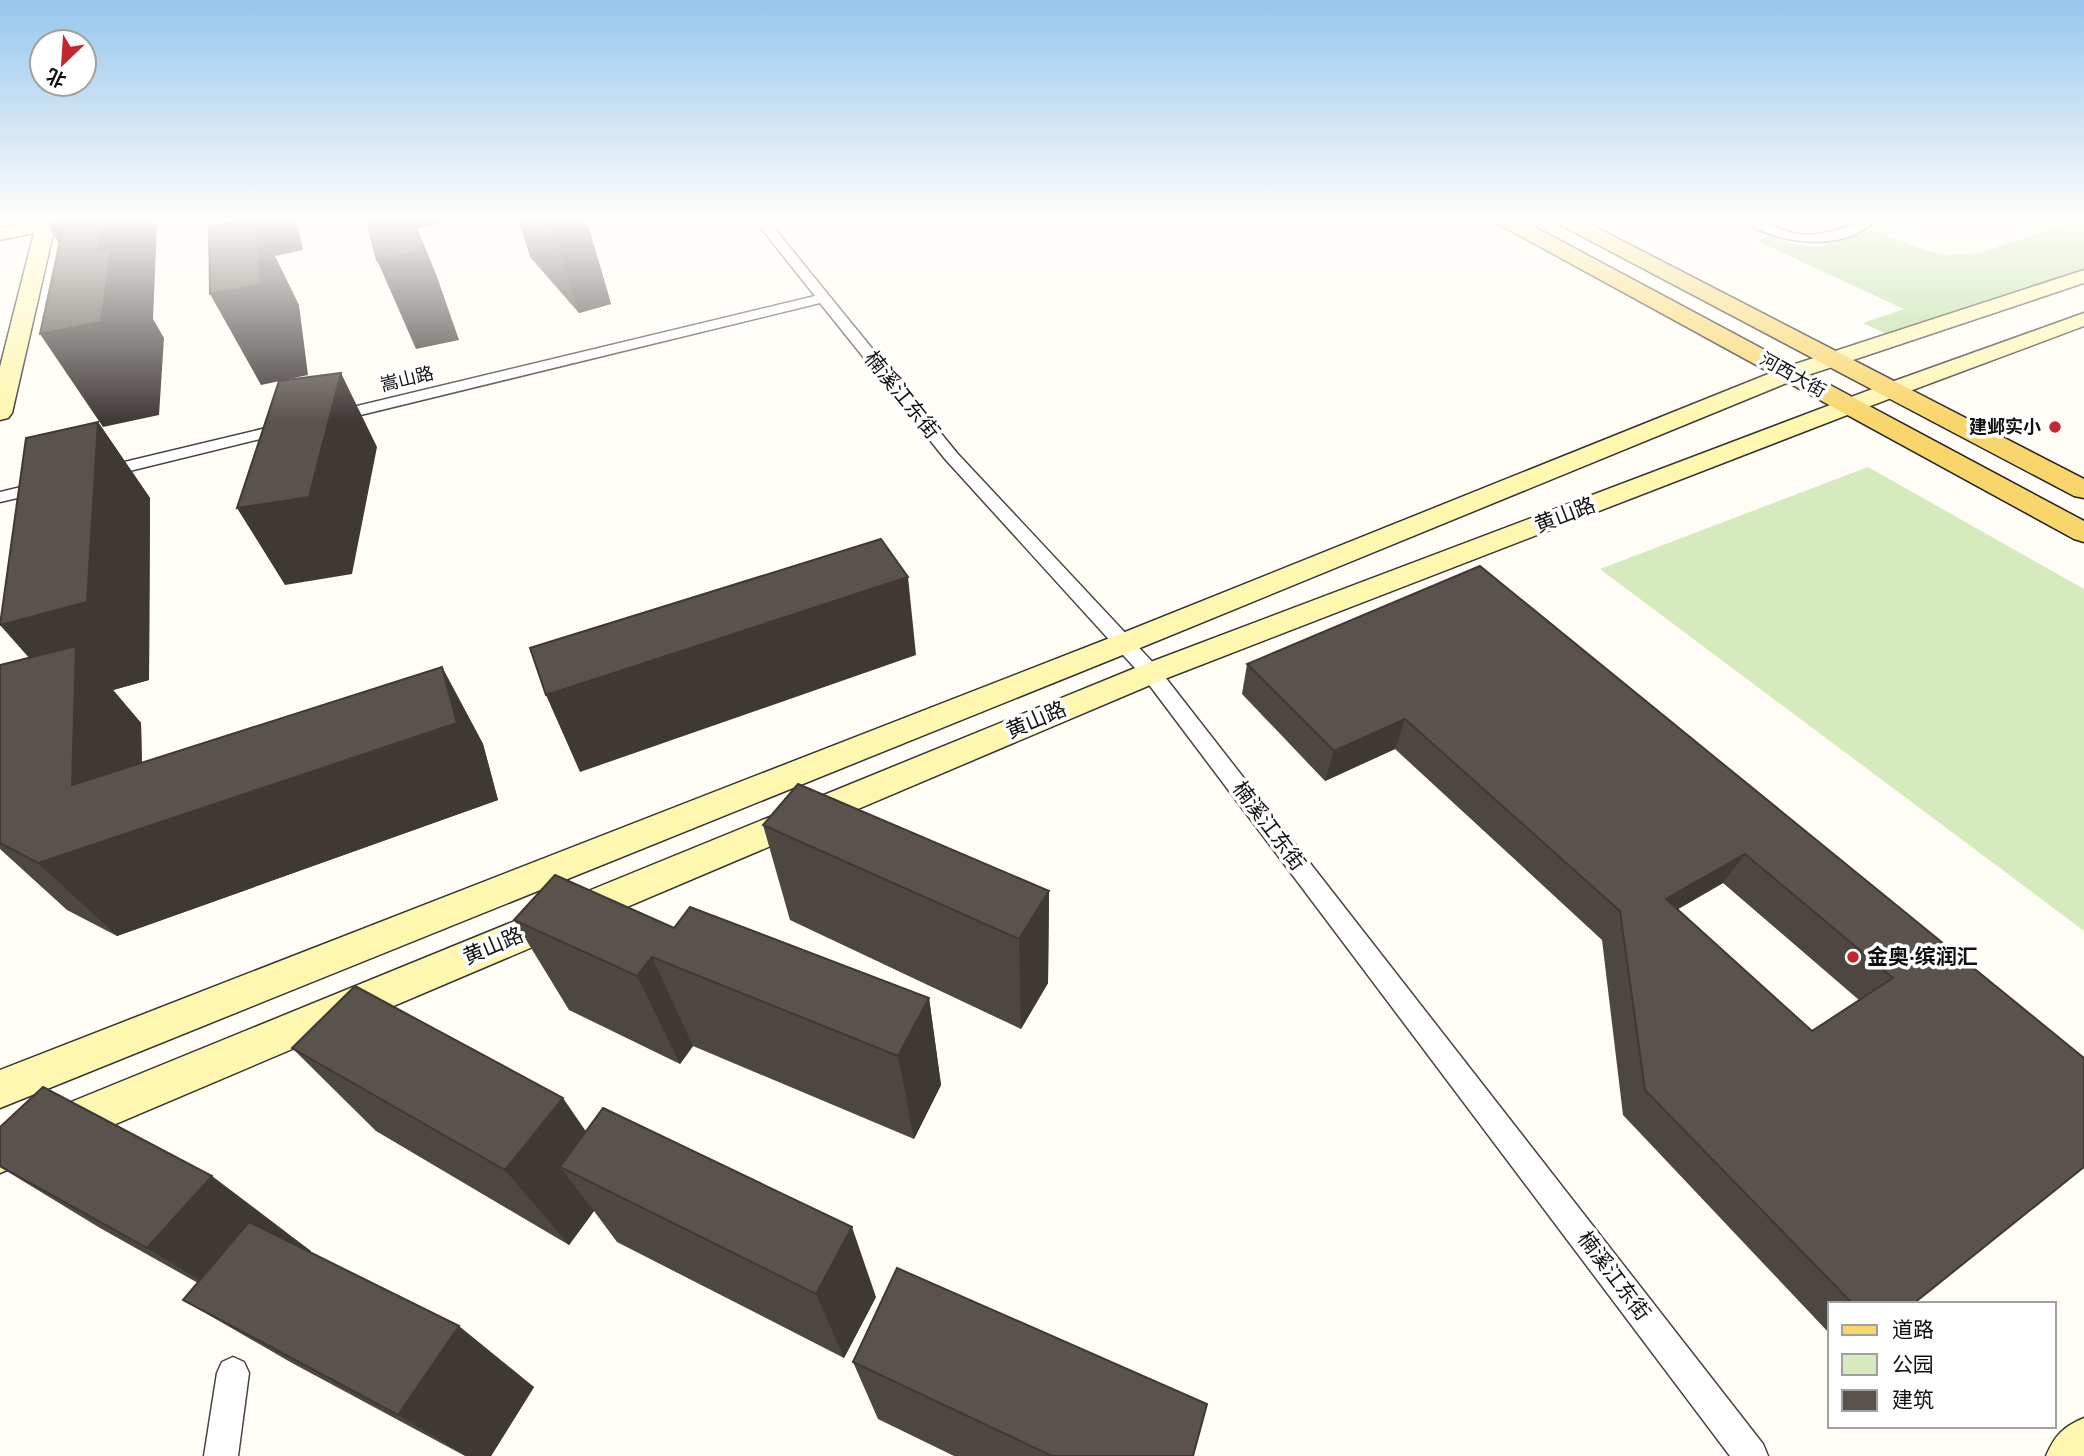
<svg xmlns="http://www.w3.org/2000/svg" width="2084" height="1456" font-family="'Playfair Display','Noto Sans SC',serif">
	<rect width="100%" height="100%" fill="#fffdf5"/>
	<path fill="#d5ebbd" d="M 1869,218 L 1951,218 C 1918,229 1902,231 1869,218 Z
		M 1868,467 L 2084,589 L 2084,931 L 1600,569 Z"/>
	<path fill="#b9dc9c" d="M 2084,218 L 2084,277 L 1891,336 L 1863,323 L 1904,309 L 1755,240 L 1770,237 L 1793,244 L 1818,247 L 1872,230 L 1931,252 L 1949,255 L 1980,253 Z"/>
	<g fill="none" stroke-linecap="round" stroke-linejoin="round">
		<defs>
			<path id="street" d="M 753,218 L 766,218 L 957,453 L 1158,668 L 1763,1444 L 1768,1456 L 1730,1456 L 1144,678 L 945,459 L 820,303 L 332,422 L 324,417 L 332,412 L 815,296 Z
				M 1740,218 C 1762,218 1773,228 1793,233 C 1814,238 1834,231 1853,225 L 1843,218 L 1860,218 L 1870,225 C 1839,252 1771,244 1740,218 Z
				M 287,423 L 295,428 L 293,431 L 101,478 L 93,473 L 95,469 Z
				M 46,481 L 52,482 L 54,486 L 52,490 L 0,502 L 0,492 Z
				M 233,1357 L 244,1362 L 249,1373 L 238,1456 L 204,1456 L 217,1373 L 222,1362 Z"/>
			<path id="secondary" d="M 38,218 L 95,218 L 93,222 L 54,230 L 12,413 L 8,418 L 0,420 L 0,367 L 34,233 L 0,240 L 0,228 L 37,222 Z
				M 2084,270 L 2084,283 L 1799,378 L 1135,650 L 0,1108 L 0,1070 L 1115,636 L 1783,368 Z
				M 2084,313 L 2084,326 L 1899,395 L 1162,680 L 0,1173 L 0,1131 L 1140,666 L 1883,385 Z
				M 2084,1418 L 2084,1456 L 2046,1456 C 2055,1435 2063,1427 2084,1418 Z"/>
			<path id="primary" d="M 1492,218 L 1518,218 L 2084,521 L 2084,542 L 2074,539 L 1495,222 Z
				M 1552,218 L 1578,218 L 2084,479 L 2084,498 L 2074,496 L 1555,222 Z"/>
		</defs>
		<use href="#street" stroke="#444" stroke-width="3"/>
		<use href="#secondary" stroke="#333" stroke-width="3"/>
		<use href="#primary" stroke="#222" stroke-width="3"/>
		<use href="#street" fill="#fff" fill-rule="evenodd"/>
		<use href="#secondary" fill="#fff6b0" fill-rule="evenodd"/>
		<use href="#primary" fill="#f9d66b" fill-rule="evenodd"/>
	</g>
	<path fill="#4d4742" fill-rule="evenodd" d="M 518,218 L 586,218 L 611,304 L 579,313 L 530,257 Z
		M 98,422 L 150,498 L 149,680 L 113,690 L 141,723 L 142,763 L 442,667 L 483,744 L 498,800 L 117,936 L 67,910 L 0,849 L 0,665 L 29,658 Z
		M 1480,566 L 2084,1058 L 1913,1304 L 1830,1304 L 1830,1334 L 1623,1115 L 1602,940 L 1395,749 L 1325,781 L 1242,694 L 1247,664 ZM 1723,883 L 1859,1000 L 1812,1031 L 1678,909 Z
		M 763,825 L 1049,891 L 1048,983 L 1021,1029 L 790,920 Z
		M 514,920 L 929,998 L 941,1085 L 914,1139 L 693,1046 L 680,1064 L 569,1010 Z
		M 292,1048 L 586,1131 L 876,1297 L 844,1358 L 617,1242 L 594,1211 L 569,1245 L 376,1131 Z
		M 0,1127 L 311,1251 L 310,1252 L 534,1387 L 491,1456 L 465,1456 L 292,1363 L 183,1300 L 198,1283 L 100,1228 L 0,1167 Z
		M 853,1362 L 1193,1456 L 954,1456 L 878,1419 Z"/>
	<path fill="#3f3936" d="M 102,218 L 153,218 L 157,225 L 153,319 L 164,338 L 159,415 L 103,427 L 40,334 L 102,312 L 50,229 Z
		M 251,218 L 296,218 L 303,250 L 275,256 L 299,305 L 308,375 L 261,385 L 210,294 Z
		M 412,218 L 455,218 L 455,220 L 417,228 L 436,274 L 459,340 L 416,349 L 377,260 Z
		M 581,218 L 586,218 L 611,304 L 579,313 L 552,226 Z
		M 591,218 L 608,218 L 592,222 Z
		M 341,373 L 377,447 L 352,574 L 285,585 L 237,508 Z
		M 98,422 L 150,498 L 149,680 L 113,690 L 141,723 L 143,828 L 442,667 L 483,744 L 498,800 L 117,936 L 38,863 L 69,703 L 0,625 Z
		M 908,577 L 916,655 L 580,772 L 546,695 Z
		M 1405,719 L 1395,749 L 1325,781 L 1334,751 Z
		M 1745,854 L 1723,883 L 1647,927 L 1666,899 Z
		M 1049,891 L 1048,983 L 1021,1029 L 1019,939 Z
		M 652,957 L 693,1046 L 680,1064 L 637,976 Z
		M 929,998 L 941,1085 L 914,1139 L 898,1056 Z
		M 563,1098 L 618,1178 L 560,1167 L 594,1211 L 569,1245 L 505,1170 Z
		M 212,1176 L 311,1251 L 258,1316 L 147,1248 Z
		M 852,1227 L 876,1297 L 844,1358 L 816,1294 Z
		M 459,1326 L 534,1387 L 491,1456 L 467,1456 L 398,1415 Z"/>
	<path fill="#5a524d" stroke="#3f3936" stroke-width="2" fill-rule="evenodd" d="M 52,218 L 102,218 L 98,251 L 111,249 L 101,322 L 40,334 L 63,227 L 50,229 Z
		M 251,218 L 256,218 L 261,285 L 210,294 L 209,226 Z
		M 366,218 L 412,218 L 424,251 L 377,260 Z
		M 545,218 L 581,218 L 552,226 Z
		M 341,373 L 309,497 L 237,508 L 279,381 Z
		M 98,422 L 87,602 L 0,625 L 26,438 Z
		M 881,539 L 908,577 L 546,695 L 530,648 Z
		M 1480,566 L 2084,1058 L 2084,1167 L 1913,1304 L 1853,1304 L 1645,1090 L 1620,911 L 1405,719 L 1334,751 L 1247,664 ZM 1745,854 L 1893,978 L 1812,1031 L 1666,899 Z
		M 76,646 L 72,785 L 442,667 L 457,723 L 38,863 L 0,843 L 0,665 Z
		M 798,784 L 1049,891 L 1019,939 L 763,825 Z
		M 555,875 L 674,928 L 690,907 L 929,998 L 898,1056 L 652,957 L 637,976 L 514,920 Z
		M 355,986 L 563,1098 L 505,1170 L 292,1048 Z
		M 43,1087 L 212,1176 L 147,1248 L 0,1166 L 0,1127 Z
		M 603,1108 L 852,1227 L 816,1294 L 560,1167 Z
		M 249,1222 L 459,1326 L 398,1415 L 183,1300 Z
		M 897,1268 L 1207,1404 L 1193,1456 L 1052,1456 L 853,1362 Z"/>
	<linearGradient id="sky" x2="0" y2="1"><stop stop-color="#95c6ee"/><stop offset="0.52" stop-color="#fffefa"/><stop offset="1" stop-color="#fffefa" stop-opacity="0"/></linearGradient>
	<rect width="2084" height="422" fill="url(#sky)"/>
	<g fill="#c4262e" stroke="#fff" stroke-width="2.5">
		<circle cx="2055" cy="427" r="7"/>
		<circle cx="1853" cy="957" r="7"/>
	</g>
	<g text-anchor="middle" stroke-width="7" stroke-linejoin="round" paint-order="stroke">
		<g font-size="18" fill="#111" stroke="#fff">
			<text transform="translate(1793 375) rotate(29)" y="6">河西大街</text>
			<text transform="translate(407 379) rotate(-14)" y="6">嵩山路</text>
		</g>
		<g font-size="18" font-weight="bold" fill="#111" stroke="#fff" text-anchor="end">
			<text x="2041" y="433">建邺实小</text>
		</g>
		<g font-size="21" fill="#111" stroke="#fff">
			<text transform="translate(902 395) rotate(51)" y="7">楠溪江东街</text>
			<text transform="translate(1565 515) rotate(-21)" y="7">黄山路</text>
			<text transform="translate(1036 720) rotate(-23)" y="7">黄山路</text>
			<text transform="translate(1269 826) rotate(53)" y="7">楠溪江东街</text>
			<text transform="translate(493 946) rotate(-23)" y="7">黄山路</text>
			<text transform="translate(1614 1276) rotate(53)" y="7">楠溪江东街</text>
		</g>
		<g font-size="21" font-weight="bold" fill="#111" stroke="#fff" text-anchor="start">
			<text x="1867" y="964">金奥·缤润汇</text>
		</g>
	</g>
	<rect x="1828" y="1302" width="228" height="126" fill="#ffffff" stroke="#a0a0a0" stroke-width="2"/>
	<rect x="1842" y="1325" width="35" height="10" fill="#f9d66b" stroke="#a0a0a0" stroke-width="2"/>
	<text x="1892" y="1337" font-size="21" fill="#111111">道路</text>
	<rect x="1842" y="1354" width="35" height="21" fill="#d5ebbd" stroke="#a0a0a0" stroke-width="2"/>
	<text x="1892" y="1372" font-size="21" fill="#111111">公园</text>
	<rect x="1842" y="1390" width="35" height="21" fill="#5a524d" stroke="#a0a0a0" stroke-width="2"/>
	<text x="1892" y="1407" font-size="21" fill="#111111">建筑</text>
	<g transform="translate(63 63) rotate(205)"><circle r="33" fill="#ffffff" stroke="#a0a0a0" stroke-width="2"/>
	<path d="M0-5L12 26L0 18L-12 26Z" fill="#c4262e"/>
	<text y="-10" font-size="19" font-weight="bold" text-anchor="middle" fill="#111111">北</text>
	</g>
</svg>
